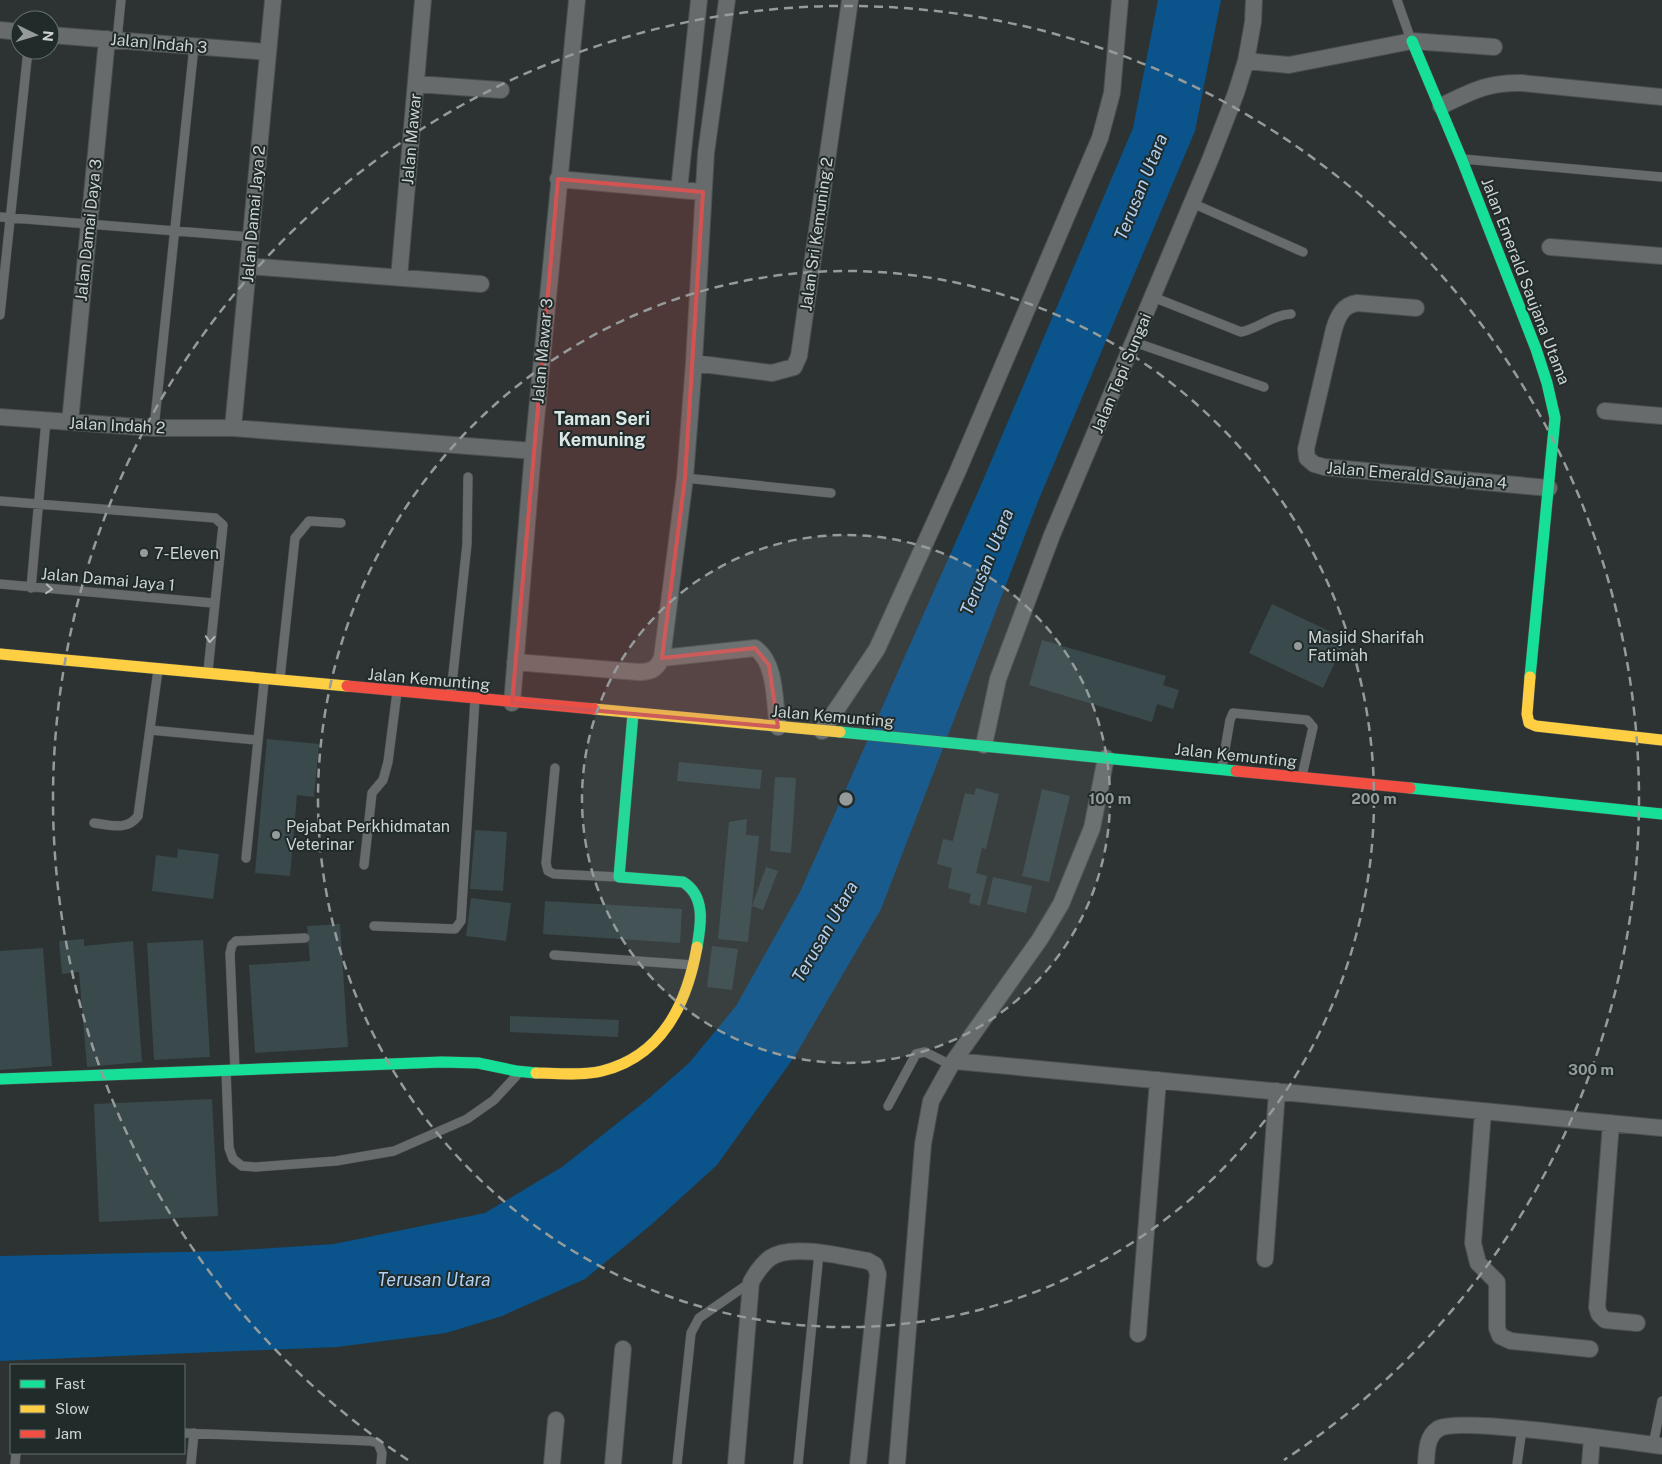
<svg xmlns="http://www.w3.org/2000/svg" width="1662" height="1464" font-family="'Public Sans',sans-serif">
	<rect width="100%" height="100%" fill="#2d3332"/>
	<path fill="#0a538b" d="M 1158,0 L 1221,0 L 1195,131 L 1039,499 L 881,909 L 795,1056 L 717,1165 L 652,1224 L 585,1279 L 502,1316 L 446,1333 L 337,1347 L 0,1361 L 0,1256 L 225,1251 L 334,1244 L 485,1213 L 562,1167 L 648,1099 L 689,1063 L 736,1006 L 800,892 L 981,485 L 1133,128 Z"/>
	<path fill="#3a494c" d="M 1272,604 L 1346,639 L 1323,688 L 1249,653 Z
		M 1042,640 L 1166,676 L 1163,685 L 1179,690 L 1173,709 L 1157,704 L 1152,722 L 1029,685 Z
		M 267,739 L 319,744 L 314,797 L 297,795 L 290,876 L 255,873 Z
		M 679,762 L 762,770 L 760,789 L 677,781 Z
		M 775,777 L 796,778 L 791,853 L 770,851 Z
		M 976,788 L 999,794 L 986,849 L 982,848 L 976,873 L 987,876 L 980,906 L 969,903 L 971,894 L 948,888 L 952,868 L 937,864 L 943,839 L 953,841 L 965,793 L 974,795 Z
		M 1042,789 L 1070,796 L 1049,882 L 1022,876 Z
		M 747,819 L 746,835 L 759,836 L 748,942 L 718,939 L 729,822 Z
		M 475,830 L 507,832 L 503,891 L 470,889 Z
		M 178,849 L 219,854 L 213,899 L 152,891 L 156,855 L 177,858 Z
		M 766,867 L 778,871 L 763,910 L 752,906 Z
		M 993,877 L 1032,886 L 1026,913 L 987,904 Z
		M 471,898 L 511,903 L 506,941 L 466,936 Z
		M 545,901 L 682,909 L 680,943 L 543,934 Z
		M 340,924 L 348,1047 L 255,1053 L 249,965 L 310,961 L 307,926 Z
		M 84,939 L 84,946 L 133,941 L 142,1062 L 87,1067 L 79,972 L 62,974 L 59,941 Z
		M 203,940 L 210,1057 L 154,1060 L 147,943 Z
		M 712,946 L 738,949 L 732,990 L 707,987 Z
		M 43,948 L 52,1066 L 0,1070 L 0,951 Z
		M 510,1016 L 619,1020 L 618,1037 L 510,1032 Z
		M 212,1099 L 218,1216 L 99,1222 L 94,1104 Z"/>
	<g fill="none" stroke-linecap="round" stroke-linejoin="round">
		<defs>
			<path id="lane" d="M 1397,0 L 1411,40
				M 117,40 L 121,0
				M 1463,159 L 1662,177
				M 1192,203 L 1303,252
				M 0,217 L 251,237
				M 1153,297 L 1241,332 C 1259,328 1272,315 1291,314
				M 0,315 L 28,50
				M 1134,342 L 1264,387
				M 154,428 L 194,46
				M 685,478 L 831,493
				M 0,501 L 215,518 L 223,525 L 208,671
				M 0,584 L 213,603
				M 31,588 L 46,420
				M 280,678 L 295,538 L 309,521 L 341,523
				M 451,693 L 467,544 L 468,477
				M 150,730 L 257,740
				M 1222,767 L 1230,720 L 1233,713 L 1307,720 L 1313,727 L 1302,776
				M 555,768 L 546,863 L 548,871 L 554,874 L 619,877
				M 94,823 C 111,825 127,831 138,816 L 158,670
				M 246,858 L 264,682
				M 364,865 L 372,793 L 383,780 L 388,762 L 397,692
				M 374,926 L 455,929 L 461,921 L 475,699
				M 554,955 L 693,965
				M 235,1070 L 230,953 L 232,945 L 236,941 L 305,938
				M 226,1071 L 229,1148 L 233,1159 L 242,1166 L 256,1167 L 336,1161 L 394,1151 L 467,1119 L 494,1100 L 517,1075
				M 888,1106 L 916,1054 L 925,1052 L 951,1065
				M 184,1433 L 370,1441 L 378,1443 L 382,1453 L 381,1464
				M 1653,1445 L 1662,1401
				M 15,1464 L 16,1453
				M 191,1464 L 194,1433
				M 677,1464 L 691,1333 L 699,1318 L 751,1282
				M 798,1464 L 819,1253
				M 1517,1464 L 1522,1429"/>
			<path id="street" d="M 0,30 L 20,32
				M 50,35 L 268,52
				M 1246,61 L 1289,65 L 1412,41 L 1494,47
				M 416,84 L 501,90
				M 1441,106 C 1471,92 1487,82 1522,83 L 1662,97
				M 558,179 L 703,192
				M 679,190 L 699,0
				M 1550,247 L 1662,256
				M 248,266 L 481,284
				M 399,278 L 423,0
				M 1416,308 L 1357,303 C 1343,305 1338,316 1334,329 L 1306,449 L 1307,458 L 1314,464 L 1324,467 L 1549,488
				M 694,363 L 772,373 L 794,367 L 799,356 L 850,0
				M 1605,411 L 1662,416
				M 0,417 L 154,428 L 233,428 L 533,451
				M 70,422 L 107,39
				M 233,428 L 273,0
				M 662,658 L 755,648 C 777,663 774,703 778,727
				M 515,662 L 638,672 C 651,672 656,670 662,658 L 685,478 L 694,363 L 706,153 L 727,0
				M 512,703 L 533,451 L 577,0
				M 822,731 L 877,649 L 957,473 L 1100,138 L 1112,93 L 1120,0
				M 984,745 L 998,679 L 1052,535 L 1210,160 L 1236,93 L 1246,61 L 1253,22 L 1254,0
				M 954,1061 L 1662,1128
				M 1483,1112 L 1473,1243 L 1478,1263 L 1497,1282 L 1497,1328 L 1500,1336 L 1511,1341 L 1590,1349
				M 1611,1123 L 1597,1307 L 1599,1314 L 1605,1320 L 1637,1323
				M 1265,1259 L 1277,1091
				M 1138,1334 L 1158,1080
				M 552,1464 L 556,1420
				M 613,1464 L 623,1349
				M 736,1464 L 751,1282 C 756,1273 761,1265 770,1258 C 791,1243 844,1257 868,1261 L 875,1265 L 878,1274 L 858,1464
				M 897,1464 L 923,1144 L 931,1101 L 951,1065 L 1040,939 L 1061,904 L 1092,828 L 1106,758
				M 1426,1464 C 1427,1452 1426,1437 1438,1429 C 1457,1416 1629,1442 1662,1446
				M 1590,1464 L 1592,1437"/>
			<path id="fast" d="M 1412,41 L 1462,160 L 1536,349 L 1547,383 L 1555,418 L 1530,677
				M 633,714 L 619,877 L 683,882 C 706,896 701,925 697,947
				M 840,732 L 1236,771
				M 1410,788 L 1662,814
				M 0,1079 L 442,1062 L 478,1063 L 516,1071 L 536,1073"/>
			<path id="slow" d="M 0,654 L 347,686
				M 1530,677 L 1527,714 L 1529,723 L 1536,726 L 1662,740
				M 594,709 L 840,732
				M 536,1073 C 557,1073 581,1076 602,1071 C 663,1056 687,1003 697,947"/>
			<path id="jam" d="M 347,686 L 594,709
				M 1236,771 L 1410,788"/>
		</defs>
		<use href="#lane" stroke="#494f4e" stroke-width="10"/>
		<use href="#street" stroke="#494f4e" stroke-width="18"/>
		<use href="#fast" stroke="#494f4e" stroke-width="12"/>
		<use href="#slow" stroke="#494f4e" stroke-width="12"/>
		<use href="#jam" stroke="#494f4e" stroke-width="12"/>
		<use href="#lane" stroke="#676b6b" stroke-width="9"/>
		<use href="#street" stroke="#676b6b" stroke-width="16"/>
		<use href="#fast" stroke="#16e098" stroke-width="11"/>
		<use href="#slow" stroke="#ffcf43" stroke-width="11"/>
		<use href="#jam" stroke="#f24e42" stroke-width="11"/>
	</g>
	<defs><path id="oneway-chevron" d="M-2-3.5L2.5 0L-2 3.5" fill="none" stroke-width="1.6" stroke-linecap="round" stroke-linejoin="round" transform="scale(1.25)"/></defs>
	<g stroke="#b3b9b8">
		<use href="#oneway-chevron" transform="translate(49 589) rotate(5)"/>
		<use href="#oneway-chevron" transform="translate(210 639) rotate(94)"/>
	</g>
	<path fill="#d45352" fill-opacity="0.2" stroke="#d45352" stroke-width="4" stroke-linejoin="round" d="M 558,179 L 703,192 L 685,478 L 662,658 L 755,648 L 769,665 L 778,727 L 512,703 Z"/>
	<circle cx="846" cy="799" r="264" fill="#949b9a" fill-opacity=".12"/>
	<g fill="none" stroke="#949b9a" stroke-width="2.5" stroke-dasharray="9 6">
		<circle cx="846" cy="799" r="264"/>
		<circle cx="846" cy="799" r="528"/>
		<path d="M408 1460A793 793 0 1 1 1284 1460"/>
	</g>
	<g fill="#949b9a" stroke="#212b2a" stroke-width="2">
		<circle cx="144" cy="553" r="5"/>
		<circle cx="1298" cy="646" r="5"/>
		<circle cx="276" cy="835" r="5"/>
	</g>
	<g text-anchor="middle" stroke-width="4" stroke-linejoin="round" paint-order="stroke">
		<g font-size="16" fill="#ccd3d2" stroke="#212b2a">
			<text transform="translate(159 43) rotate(5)" y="6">Jalan Indah 3</text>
			<text transform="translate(411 139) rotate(-85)" y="6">Jalan Mawar</text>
			<text transform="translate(253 214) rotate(-85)" y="6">Jalan Damai Jaya 2</text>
			<text transform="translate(88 230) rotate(-84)" y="6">Jalan Damai Daya 3</text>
			<text transform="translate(816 234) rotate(-82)" y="6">Jalan Sri Kemuning 2</text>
			<text transform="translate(1526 281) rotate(69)" y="6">Jalan Emerald Saujana Utama</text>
			<text transform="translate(542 351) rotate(-85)" y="6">Jalan Mawar 3</text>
			<text transform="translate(1121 373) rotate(-67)" y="6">Jalan Tepi Sungai</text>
			<text transform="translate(117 425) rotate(3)" y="6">Jalan Indah 2</text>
			<text transform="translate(1417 475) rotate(5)" y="6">Jalan Emerald Saujana 4</text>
			<text transform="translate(108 579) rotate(5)" y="6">Jalan Damai Jaya 1</text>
			<text transform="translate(429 679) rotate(5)" y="6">Jalan Kemunting</text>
			<text transform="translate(833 716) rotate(5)" y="6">Jalan Kemunting</text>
			<text transform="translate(1236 755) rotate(6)" y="6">Jalan Kemunting</text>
		</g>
		<g font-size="16" fill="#ccd3d2" stroke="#212b2a" text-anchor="start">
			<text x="154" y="559">7-Eleven</text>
			<text x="1308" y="643">Masjid Sharifah<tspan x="1308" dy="18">Fatimah</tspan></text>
			<text x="286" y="832">Pejabat Perkhidmatan<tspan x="286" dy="18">Veterinar</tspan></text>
		</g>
		<g font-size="18" font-style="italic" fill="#afd0f3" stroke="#212b2a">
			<text transform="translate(1141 187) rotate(-68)" y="6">Terusan Utara</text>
			<text transform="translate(987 562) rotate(-68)" y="6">Terusan Utara</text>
			<text transform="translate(825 932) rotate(-60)" y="6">Terusan Utara</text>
			<text x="434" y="1286">Terusan Utara</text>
		</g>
		<g font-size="18" font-weight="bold" fill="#dbe7e6" stroke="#212b2a">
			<text x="602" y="425">Taman Seri<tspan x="602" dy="21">Kemuning</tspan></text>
		</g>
	</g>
	<circle cx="846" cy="799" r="8" fill="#949b9a" stroke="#212b2a" stroke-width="2.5"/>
	<g font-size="15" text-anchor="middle" font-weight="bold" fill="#949b9a" stroke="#212b2a" stroke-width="4" stroke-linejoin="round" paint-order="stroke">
		<text x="1110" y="804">100 m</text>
		<text x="1374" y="804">200 m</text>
		<text x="1591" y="1075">300 m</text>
	</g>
	<rect x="10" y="1364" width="175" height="90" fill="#212b2a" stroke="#656e6d"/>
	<rect x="20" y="1380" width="25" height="8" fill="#16e098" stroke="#656e6d"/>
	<text x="55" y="1389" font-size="15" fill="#ccd3d2">Fast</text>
	<rect x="20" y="1405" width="25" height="8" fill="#ffcf43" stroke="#656e6d"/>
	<text x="55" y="1414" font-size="15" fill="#ccd3d2">Slow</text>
	<rect x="20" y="1430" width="25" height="8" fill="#f24e42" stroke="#656e6d"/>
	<text x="55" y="1439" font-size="15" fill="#ccd3d2">Jam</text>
	<g transform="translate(35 35) rotate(95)"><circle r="24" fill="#212b2a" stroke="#656e6d"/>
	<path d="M0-4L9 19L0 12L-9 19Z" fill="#949b9a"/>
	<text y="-8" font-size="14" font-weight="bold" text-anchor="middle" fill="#ccd3d2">N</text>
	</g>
</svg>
